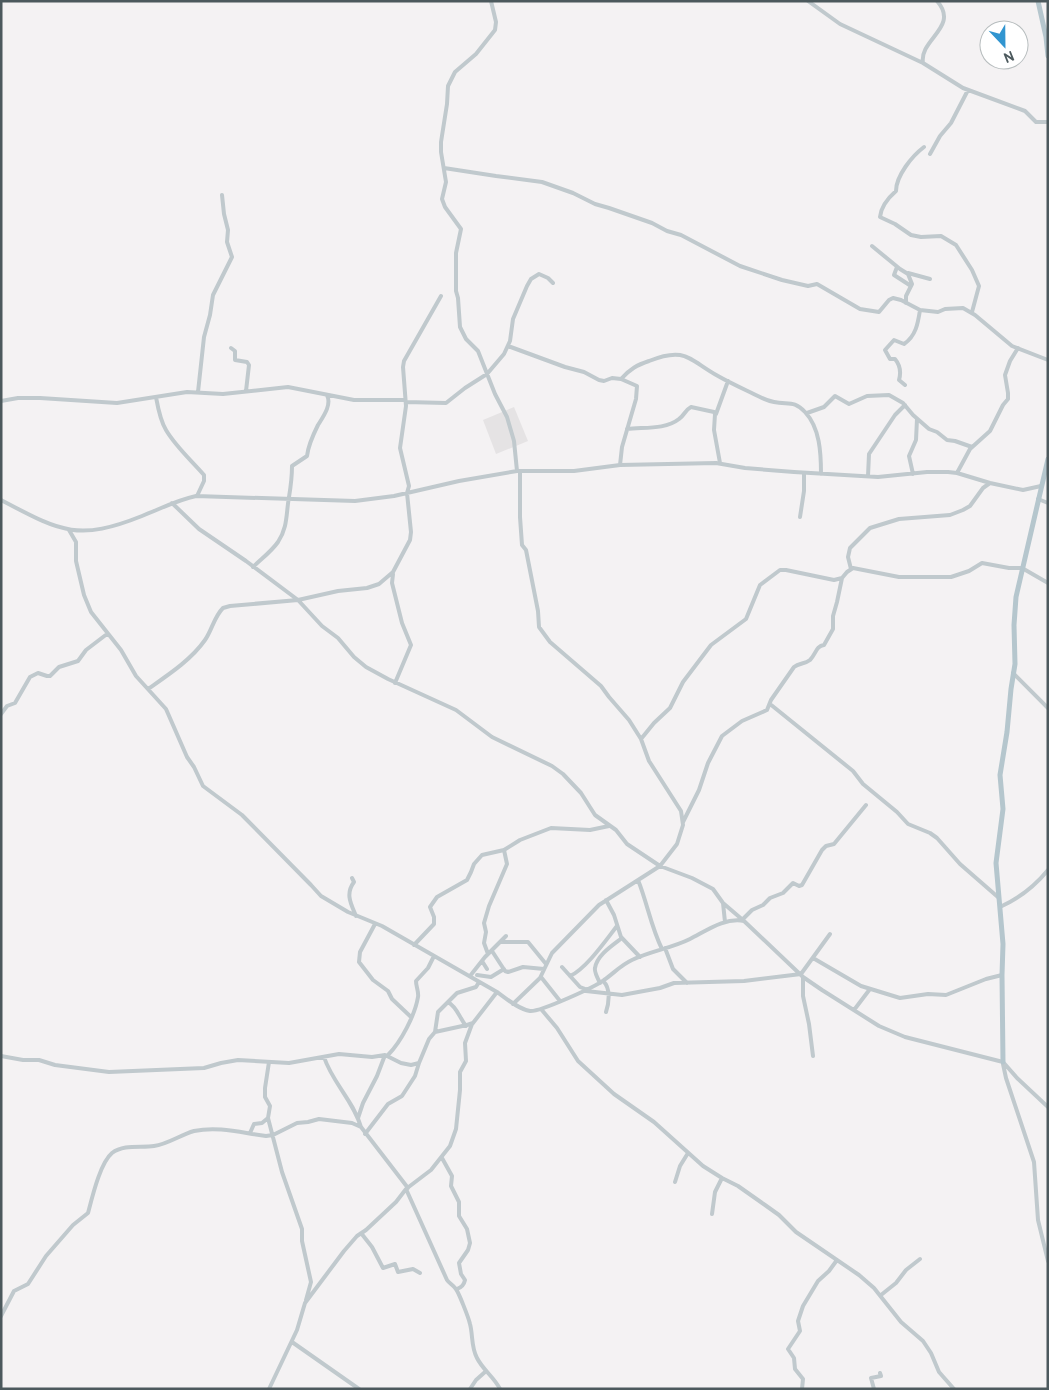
<svg xmlns="http://www.w3.org/2000/svg" width="1049" height="1390" font-family="Overpass,sans-serif">
	<rect width="100%" height="100%" fill="#f4f2f3"/>
	<path fill="#e5e3e4" d="M 514,407 L 528,441 L 496,454 L 483,420 Z"/>
	<g fill="none" stroke-linecap="round" stroke-linejoin="round">
		<path stroke="#c0c9cd" stroke-width="4" d="M 491,1 L 496,22 L 495,30 L 476,54 L 455,72 L 448,86 L 447,104 L 441,142 L 441,152 L 446,182 L 442,199 L 445,207 L 461,229 L 456,253 L 456,291 L 458,298 L 460,327 L 466,339 L 478,351 L 495,394 L 507,417 L 514,441 L 517,471
			M 808,1 L 840,24 L 923,63 L 963,88 L 1025,111 L 1036,122 L 1048,122
			M 923,63 C 919,39 960,27 937,1
			M 924,147 C 912,156 896,176 896,191 C 888,198 881,207 880,217 L 895,224 L 911,235 L 921,237 L 941,236 L 956,245 L 972,270 L 979,286 L 972,312
			M 930,154 L 940,136 L 951,123 L 968,90
			M 444,168 L 496,176 L 542,182 L 573,193 L 595,204 L 609,208 L 652,223 L 667,231 L 681,235 L 740,266 L 782,280 L 808,286 L 817,284 L 860,309 L 879,312 L 889,300 L 893,298 L 901,300 L 920,310 L 938,312 L 945,309 L 963,308 L 975,315 L 1012,346 L 1048,360
			M 872,246 L 900,269 L 908,274 L 912,284 L 906,296 L 906,303
			M 897,267 L 894,275 L 911,286
			M 908,273 L 930,279
			M 508,346 L 565,367 L 584,372 L 599,380 L 604,381 L 612,378 L 621,379 L 637,386 L 636,399 L 622,447 L 620,465
			M 231,348 L 235,351 L 235,360 L 247,362 L 249,365 L 246,391
			M 621,379 C 630,369 637,365 649,361 C 686,346 689,360 718,376 C 732,384 746,390 760,397 C 764,399 769,401 774,402 C 788,405 794,400 805,412 C 820,428 821,453 821,474
			M 905,385 L 899,380 C 901,373 900,365 895,359 L 890,359 L 885,350 L 894,340 L 904,344 C 916,336 918,323 920,310
			M 198,392 L 204,337 L 210,315 L 213,295 L 232,257 L 227,242 L 228,230 L 224,214 L 222,195
			M 156,397 C 158,408 160,420 166,430 C 176,447 191,460 204,475 L 204,481 L 197,496
			M 1,401 L 18,398 L 40,398 L 117,403 L 187,392 L 223,394 L 288,387 L 354,400 L 405,400
			M 406,402 L 446,403 L 465,388 L 487,374 L 504,354 L 510,341 L 513,319 L 527,286 L 531,279 L 539,274 L 548,278 L 553,283
			M 807,413 L 824,407 L 835,396 L 849,404 L 867,396 L 889,395 L 903,403 L 913,415 L 929,429 L 937,432 L 947,440 L 955,441 L 972,447
			M 716,414 L 728,381
			M 627,429 C 644,427 665,430 679,419 C 684,416 685,410 691,407 L 714,412 L 715,414 L 714,430 L 720,463
			M 957,473 L 970,449 L 990,431 L 1003,405 L 1008,399 L 1008,393 L 1005,375 L 1010,361 L 1018,348
			M 913,474 L 909,456 L 916,440 L 917,419
			M 868,476 L 869,454 L 895,415 L 905,405
			M 1038,499 L 1048,503
			M 1,500 C 60,531 77,542 142,516 C 160,509 177,500 196,496 L 355,501 L 394,496 L 459,481 L 517,471 L 574,471 L 620,465 L 716,463 L 745,468 L 794,472 L 878,477 L 927,472 L 948,472 L 957,473 L 990,483 L 1023,490 L 1041,486
			M 172,503 L 199,529 L 246,561 L 298,600 L 322,626 L 338,638 L 354,657 L 366,667 L 388,679 L 456,710 L 492,737 L 552,766 L 563,774 L 581,793 L 595,815 L 616,830 L 627,844 L 660,866 L 692,878 L 713,889 L 723,903 L 744,921
			M 800,517 L 804,491 L 804,473
			M 69,530 L 76,542 L 76,561 L 84,595 L 91,612 L 121,650 L 136,676 L 166,709 L 187,757 L 194,767 L 203,786 L 242,815 L 311,885 L 321,896 L 348,912 L 382,926 L 497,992 C 507,999 518,1009 530,1011 C 540,1012 595,987 604,980 C 614,973 621,965 632,960 C 651,951 672,948 690,939 C 706,931 725,917 744,921 L 803,977 L 822,990 L 879,1026 L 905,1037 L 1003,1062 L 1017,1078 L 1048,1107
			M 253,567 C 261,559 271,552 278,542 C 288,527 286,513 289,497 C 291,485 292,478 292,466 L 307,456 C 308,447 314,433 318,425 C 323,417 332,405 327,395
			M 851,569 L 848,557 L 850,548 L 870,528 L 899,519 L 950,515 L 963,510 L 970,506 L 983,488 L 990,483
			M 393,574 L 392,583 L 402,623 L 411,645 L 395,683
			M 1013,673 L 1048,708
			M 148,689 C 168,675 191,660 205,640 C 212,630 214,617 223,608 L 230,606 L 298,600 L 338,591 L 367,588 L 379,584 L 393,572 L 410,540 L 411,532 L 407,493 L 409,486 L 400,448 L 406,406 L 403,367 L 404,361 L 441,296
			M 770,704 L 853,771 L 863,784 L 897,812 L 908,824 L 930,833 L 937,838 L 960,864 L 999,898
			M 1,714 L 7,706 L 15,703 L 30,677 L 38,673 L 47,676 L 50,676 L 59,667 L 78,661 L 86,650 L 107,634
			M 641,739 L 654,723 L 670,708 L 683,682 L 711,645 L 746,619 L 760,585 L 780,570 L 786,570 L 834,580 L 842,578 L 847,572 L 853,568 L 899,577 L 951,577 L 969,571 L 982,563 L 1009,568 L 1022,568 L 1048,583
			M 683,822 L 699,790 L 708,763 L 722,736 L 742,721 L 767,710 L 771,700 L 794,667 C 799,663 805,664 810,660 C 816,654 816,646 824,645 L 833,629 L 833,616 L 837,602 L 842,578
			M 352,878 L 354,882 C 345,894 351,904 356,916
			M 638,880 C 647,902 651,927 662,949
			M 606,900 L 614,915 L 621,937 L 640,957
			M 723,903 L 725,922
			M 1000,907 C 1020,898 1034,887 1048,870
			M 742,920 L 752,910 L 763,905 L 770,898 L 783,893 L 793,883 L 799,886 L 802,885 L 822,850 L 826,846 L 834,844 L 866,805
			M 375,924 L 360,952 L 359,962 L 373,980 L 388,991 L 392,999 L 411,1017
			M 501,942 L 528,942 L 546,964
			M 414,945 L 434,924 L 434,917 L 430,907 L 437,897 L 467,880 L 471,872 L 474,864 L 482,855 L 504,850 L 520,840 L 551,828 L 590,830 L 609,826
			M 665,948 L 673,969 L 687,983
			M 492,951 L 505,971 L 508,972 L 523,967 L 544,969
			M 488,954 L 484,943 L 486,932 L 484,923 L 489,906 L 507,864 L 504,850
			M 813,958 L 861,986 L 900,998 L 928,994 L 946,995 L 986,979 L 1002,975
			M 482,961 L 487,969
			M 562,967 L 580,987 L 588,990
			M 477,975 L 491,977 L 504,969
			M 470,976 L 485,957 L 506,936
			M 570,976 C 586,969 606,940 617,926
			M 541,977 L 560,1001
			M 803,977 L 803,996 L 809,1024 L 813,1056
			M 603,981 C 611,988 609,1003 606,1012
			M 600,983 C 598,979 594,972 595,968 C 597,955 613,945 622,938
			M 586,991 L 622,995 L 660,988 L 674,983 L 744,981 L 801,974 L 830,934
			M 448,1002 C 457,1007 459,1017 466,1026
			M 513,1004 L 540,978 L 552,953 L 599,905 L 660,866 L 677,844 L 683,825 L 681,811 L 649,761 L 641,739 L 629,720 L 609,697 L 601,686 L 550,642 L 539,627 L 538,611 L 526,550 L 522,545 L 520,517 L 520,471
			M 541,1009 L 557,1028 L 578,1061 L 614,1094 L 654,1122 L 703,1166 L 722,1178 L 738,1186 L 765,1205 L 779,1215 L 796,1232 L 859,1275 L 874,1288 L 901,1322 L 923,1341 L 931,1353 L 939,1372 L 954,1389
			M 854,1010 L 870,989
			M 435,1032 L 438,1012 L 457,993 L 476,987 L 479,982
			M 388,1055 C 401,1042 415,1015 418,997 C 419,992 416,987 416,981 L 428,968 L 434,956
			M 1,1056 L 23,1060 L 39,1060 L 55,1065 L 109,1072 L 204,1068 L 221,1063 L 238,1060 L 289,1063 L 339,1054 L 372,1057 L 385,1055 L 401,1063 L 411,1065 L 419,1063 L 429,1039 L 435,1032 L 467,1025 L 473,1023 L 497,992
			M 324,1057 C 332,1082 353,1100 361,1127
			M 269,1062 L 265,1088 L 265,1097 L 270,1106 L 268,1118 L 282,1172 L 302,1229 L 302,1241 L 311,1282 L 306,1300
			M 1003,1064 L 1006,1078 L 1034,1162 L 1038,1220 L 1048,1261
			M 358,1118 L 363,1103 L 377,1076 L 385,1055
			M 250,1133 L 254,1124 L 262,1123 L 268,1118
			M 365,1134 L 388,1104 L 402,1096 L 415,1076 L 419,1063
			M 442,1158 L 452,1176 L 451,1186 L 459,1202 L 459,1216 L 467,1229 L 470,1243 L 468,1250 L 459,1263 L 461,1274 L 465,1280 C 464,1285 462,1287 457,1289
			M 675,1182 L 680,1166 L 688,1153
			M 406,1189 L 447,1280 C 449,1283 453,1285 455,1288 C 458,1290 469,1319 470,1324 C 473,1335 471,1347 477,1358 C 483,1370 494,1377 500,1389
			M 712,1214 L 715,1192 L 722,1178
			M 361,1233 L 372,1247 L 383,1268 L 395,1264 L 398,1272 L 413,1269 L 420,1273
			M 881,1295 L 896,1283 L 906,1270 L 920,1259
			M 1,1316 L 14,1291 L 28,1284 L 46,1256 L 73,1225 L 88,1213 C 92,1198 100,1163 112,1153 C 124,1144 141,1148 154,1146 C 168,1144 180,1135 194,1131 C 219,1126 242,1133 266,1136 L 273,1135 L 297,1123 L 308,1122 L 319,1119 L 352,1123 L 361,1127 L 408,1188
			M 292,1342 L 359,1389
			M 269,1389 L 297,1330 L 305,1303 L 344,1251 L 357,1236 L 366,1230 L 396,1202 L 406,1189 L 431,1170 L 450,1146 L 456,1129 L 460,1090 L 460,1072 L 466,1061 L 465,1043 L 472,1024
			M 470,1389 L 476,1380 L 485,1372
			M 802,1389 L 803,1379 L 795,1369 L 794,1358 L 788,1349 L 800,1331 L 798,1321 L 803,1306 L 818,1281 L 829,1271 L 837,1260
			M 874,1389 L 871,1378 L 881,1376 L 880,1373"/>
		<path stroke="#b5c6cd" stroke-width="5" d="M 1038,1 L 1046,37 L 1048,56
			M 1003,1062 L 1002,975 L 1003,944 L 996,863 L 1003,809 L 1000,775 L 1007,732 L 1011,689 L 1015,664 L 1014,625 L 1016,597 L 1048,459"/>
	</g>
	<rect width="1049" height="1390" fill="none" stroke="#4c595d" stroke-width="5"/>
	<g transform="translate(1004 45) rotate(158)"><circle r="24" fill="#ffffff" stroke="#b7bdbe"/>
	<path d="M0-4L9 19L0 12L-9 19Z" fill="#3195d0"/>
	<text y="-8" font-size="14" font-weight="bold" text-anchor="middle" fill="#4c595d">N</text>
	</g>
</svg>
